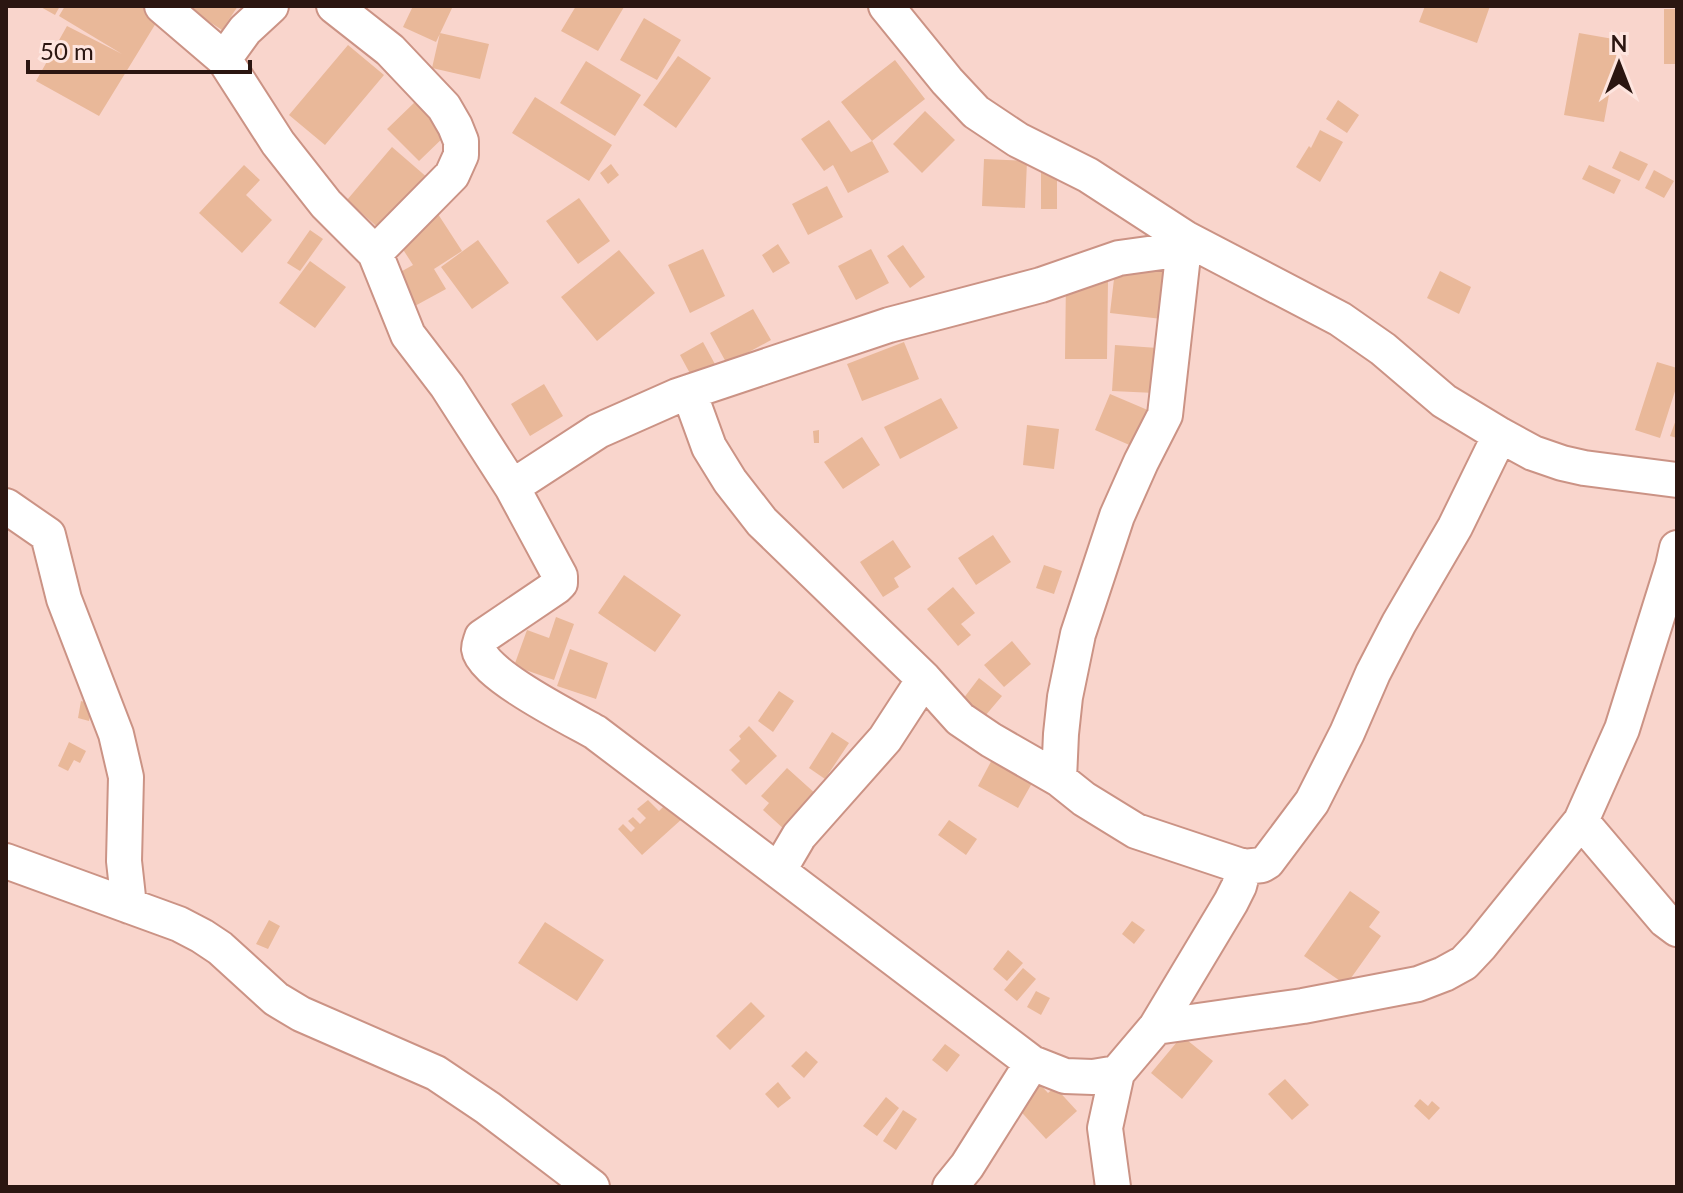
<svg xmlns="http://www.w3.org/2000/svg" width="1683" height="1193" font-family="Lato,sans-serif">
	<rect width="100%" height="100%" fill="#f9d5cc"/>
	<path fill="#e9b899" d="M 39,6 L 60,6 L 55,15 Z
		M 65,6 L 157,6 L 164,10 L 99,116 L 36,81 L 67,26 L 122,54 L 59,16 Z
		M 185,6 L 238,6 L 222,30 Z
		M 413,6 L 453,6 L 436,42 L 403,27 Z
		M 576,6 L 624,7 L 598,51 L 561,31 Z
		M 1425,6 L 1490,6 L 1477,43 L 1419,22 Z
		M 1664,9 L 1677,9 L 1677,64 L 1664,64 Z
		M 644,18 L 681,40 L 657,80 L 620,60 Z
		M 440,33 L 489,44 L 480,79 L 432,68 Z
		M 1579,33 L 1619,40 L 1604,122 L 1564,115 Z
		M 348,45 L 384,75 L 325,145 L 289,115 Z
		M 678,56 L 711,78 L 676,128 L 643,105 Z
		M 895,60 L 925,99 L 872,141 L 841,102 Z
		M 586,61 L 641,95 L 615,136 L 560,103 Z
		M 535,97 L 612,145 L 589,181 L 512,133 Z
		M 1338,100 L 1359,115 L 1347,133 L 1326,119 Z
		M 416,101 L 448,133 L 419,161 L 387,129 Z
		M 925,111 L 955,140 L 922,173 L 893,144 Z
		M 829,120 L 851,152 L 872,141 L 889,172 L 848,193 L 833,165 L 824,171 L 801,139 Z
		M 1320,130 L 1343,142 L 1320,182 L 1296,167 L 1309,146 L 1311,148 Z
		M 392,147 L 429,179 L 383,232 L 347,200 Z
		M 1620,151 L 1648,164 L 1639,181 L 1612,168 Z
		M 984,159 L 1027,161 L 1025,208 L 982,206 Z
		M 611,164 L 619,175 L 608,184 L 600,173 Z
		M 244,165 L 260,180 L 246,195 L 272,220 L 242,253 L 199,213 Z
		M 1589,165 L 1621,180 L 1614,194 L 1582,179 Z
		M 1041,167 L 1057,167 L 1057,209 L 1041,209 Z
		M 1654,170 L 1674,181 L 1664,198 L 1645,188 Z
		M 827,186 L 843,217 L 808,235 L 792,204 Z
		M 579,198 L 610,241 L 578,264 L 546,221 Z
		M 436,211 L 462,251 L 434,269 L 446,289 L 413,307 L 395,275 L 413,265 L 395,237 Z
		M 310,230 L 323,239 L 300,271 L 287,263 Z
		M 478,240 L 509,283 L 472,309 L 441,267 Z
		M 778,244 L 790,263 L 773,273 L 762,255 Z
		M 903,245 L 925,277 L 910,288 L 887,256 Z
		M 703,249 L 725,296 L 690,313 L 668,265 Z
		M 871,249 L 889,283 L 856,300 L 838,266 Z
		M 619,250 L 655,293 L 597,341 L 561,297 Z
		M 310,261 L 346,287 L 315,328 L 279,303 Z
		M 1116,262 L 1168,268 L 1162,319 L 1110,313 Z
		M 1440,271 L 1471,287 L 1459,314 L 1427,298 Z
		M 1066,279 L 1108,280 L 1107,359 L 1065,359 Z
		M 753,309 L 771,340 L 727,364 L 710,333 Z
		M 703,342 L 716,366 L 693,379 L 680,355 Z
		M 904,342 L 919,379 L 862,401 L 847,364 Z
		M 1115,345 L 1158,348 L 1155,393 L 1112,391 Z
		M 1657,362 L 1677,368 L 1677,385 L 1660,438 L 1635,430 Z
		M 544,384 L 563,416 L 530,436 L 511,404 Z
		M 1110,394 L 1150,411 L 1134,447 L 1095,430 Z
		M 941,398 L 958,428 L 900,459 L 884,427 Z
		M 1677,417 L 1677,438 L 1670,436 Z
		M 1027,425 L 1059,429 L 1054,469 L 1023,465 Z
		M 819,430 L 819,443 L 814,443 L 813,431 Z
		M 862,437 L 880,465 L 843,489 L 824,462 Z
		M 993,535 L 1011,562 L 976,585 L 958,558 Z
		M 893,540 L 911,567 L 894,578 L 899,587 L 883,597 L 860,562 Z
		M 1044,565 L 1062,571 L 1054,594 L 1036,588 Z
		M 624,575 L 681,615 L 655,652 L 598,613 Z
		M 953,587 L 975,613 L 961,624 L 971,635 L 958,646 L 927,609 Z
		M 556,617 L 574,624 L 554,680 L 514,666 L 527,630 L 549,638 Z
		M 1012,641 L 1031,664 L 1004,687 L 984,665 Z
		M 570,649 L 608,663 L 596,699 L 557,686 Z
		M 979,678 L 1002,696 L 985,716 L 963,699 Z
		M 779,691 L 794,701 L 773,732 L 758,721 Z
		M 81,701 L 88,703 L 92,707 L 89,721 L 78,718 Z
		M 749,726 L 777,756 L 746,785 L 731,770 L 740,761 L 729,750 L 741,739 L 739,736 Z
		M 832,732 L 849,743 L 825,779 L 809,768 Z
		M 69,742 L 86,751 L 80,763 L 74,760 L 68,771 L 58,766 Z
		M 995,754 L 1036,776 L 1018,808 L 978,786 Z
		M 787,768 L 817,795 L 785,830 L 763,810 L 769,803 L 761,796 Z
		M 648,800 L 659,811 L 668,802 L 683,818 L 642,855 L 618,829 L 623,824 L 631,832 L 635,828 L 628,821 L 633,817 L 640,824 L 646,818 L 637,809 Z
		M 949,820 L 977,839 L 966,855 L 938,835 Z
		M 1350,891 L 1380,912 L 1369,927 L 1381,936 L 1346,985 L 1304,956 Z
		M 269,920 L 280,926 L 268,949 L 256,944 Z
		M 1132,921 L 1145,930 L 1134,944 L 1122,934 Z
		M 545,922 L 604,960 L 577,1001 L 518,963 Z
		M 1008,950 L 1023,963 L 1007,981 L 993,969 Z
		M 1023,968 L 1036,979 L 1017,1001 L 1004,990 Z
		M 1036,991 L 1050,998 L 1041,1015 L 1027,1007 Z
		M 751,1002 L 765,1016 L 730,1050 L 716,1036 Z
		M 1182,1036 L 1213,1061 L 1182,1099 L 1151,1073 Z
		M 945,1044 L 960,1055 L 947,1072 L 932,1060 Z
		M 806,1051 L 818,1062 L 804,1078 L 791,1066 Z
		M 1285,1079 L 1309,1105 L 1292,1120 L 1268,1094 Z
		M 1037,1081 L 1048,1093 L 1055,1087 L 1077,1111 L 1046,1139 L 1013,1103 Z
		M 778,1082 L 791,1098 L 778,1108 L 765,1094 Z
		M 886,1097 L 899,1108 L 877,1136 L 863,1126 Z
		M 1420,1099 L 1428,1106 L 1432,1101 L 1440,1108 L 1429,1120 L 1414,1106 Z
		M 903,1110 L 917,1119 L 896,1150 L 883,1141 Z"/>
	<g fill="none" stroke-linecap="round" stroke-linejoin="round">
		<defs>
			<path id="street" d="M 162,6 L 224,59 L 278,143 L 326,204 L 375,253 L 408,335 L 447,386 L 512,487 L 560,576 L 560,583 L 556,587 L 482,637 C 481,641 479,644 479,649 C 482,674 572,719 595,732 L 1032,1063 L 1065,1076 L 1093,1077 L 1117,1073 L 1156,1027 L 1231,902 L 1239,886 L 1244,867
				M 334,6 L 390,50 L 444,107 L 455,126 L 461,141 L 461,155 L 452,175 L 375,253
				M 886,6 L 947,81 L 976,112 L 1018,140 L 1088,175 L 1185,238 L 1340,319 L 1383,349 L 1444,401 L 1500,435 L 1533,453 L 1562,463 L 1584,468 L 1677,480
				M 224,59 L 245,30 L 271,6
				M 689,392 L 709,447 L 730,481 L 762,522 L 924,679 L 960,719 L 991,740 L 1059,779 L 1084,799 L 1136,831 L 1244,867 L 1262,865 L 1267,862 L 1312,802 L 1347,733 L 1373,673 L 1399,623 L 1455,527 L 1500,435
				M 512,487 L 598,431 L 677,396 L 889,325 L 1041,285 L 1119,258 L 1184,249
				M 6,506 L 48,535 L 64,599 L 116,734 L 126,777 L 124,861 L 129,906
				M 1059,779 L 1061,734 L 1065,697 L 1078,634 L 1117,516 L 1141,462 L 1165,415 L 1185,238
				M 1581,821 L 1665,920 L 1677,929
				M 6,861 L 179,924 L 202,936 L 220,948 L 276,999 L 301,1014 L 436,1073 L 488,1108 L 592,1187
				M 779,870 L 799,836 L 885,739 L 924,679
				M 1156,1027 L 1303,1006 L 1418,984 L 1444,974 L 1464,963 L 1480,946 L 1581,821 L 1622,729 L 1673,566 L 1677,548
				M 950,1187 L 967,1166 L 1032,1063
				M 1113,1187 L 1105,1128 L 1117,1073"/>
		</defs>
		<use href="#street" stroke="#cb9385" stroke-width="38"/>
		<use href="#street" stroke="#fff" stroke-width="34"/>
	</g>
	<rect width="1683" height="1193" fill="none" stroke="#2b1611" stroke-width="16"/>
	<g transform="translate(1619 64)" stroke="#fee5df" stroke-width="6" paint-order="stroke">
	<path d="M0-6L14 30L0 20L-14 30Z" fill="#2b1611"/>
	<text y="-12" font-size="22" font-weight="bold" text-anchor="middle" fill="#2b1611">N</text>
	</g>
	<path d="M28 60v12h222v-12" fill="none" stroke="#2b1611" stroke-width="4"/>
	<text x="40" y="60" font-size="24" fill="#2b1611" stroke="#fee5df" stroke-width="6" paint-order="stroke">50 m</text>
</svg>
